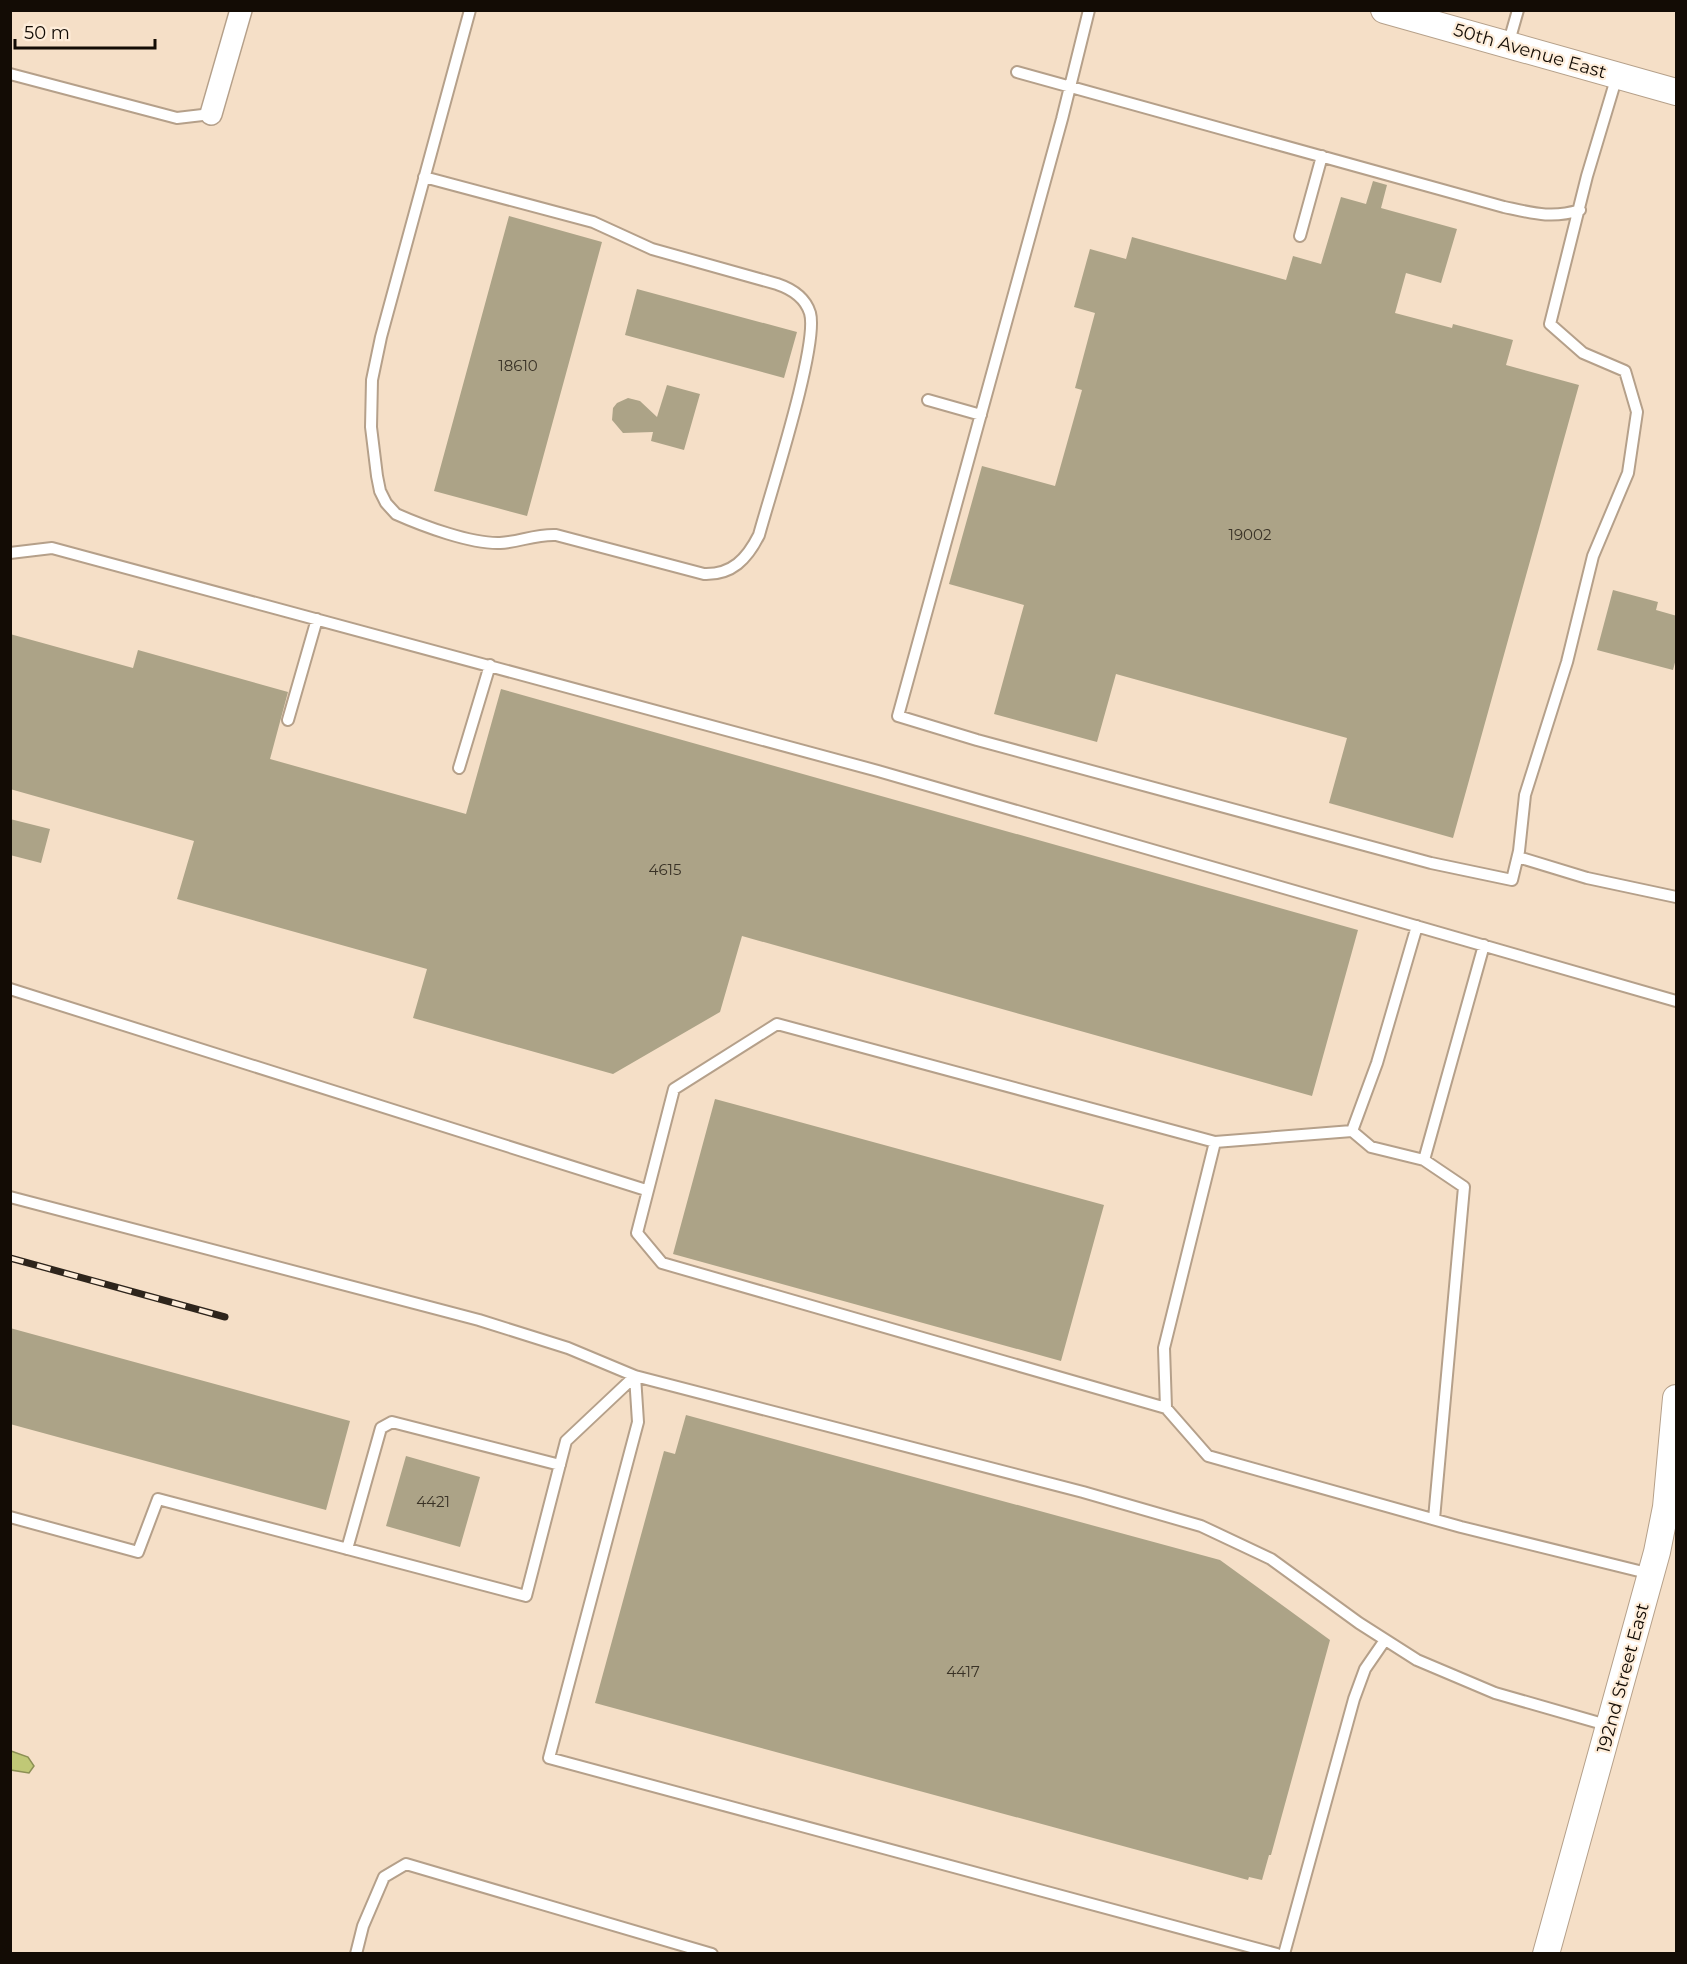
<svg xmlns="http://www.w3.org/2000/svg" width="1687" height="1964" font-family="Montserrat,sans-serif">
	<rect width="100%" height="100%" fill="#f5dfc7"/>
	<path fill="#c0c876" stroke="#8c9054" stroke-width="1.5" d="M 11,1751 L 28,1757 L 34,1766 L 29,1773 L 11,1770 Z"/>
	<path fill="#aca387" d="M 1373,181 L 1387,185 L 1381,208 L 1457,229 L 1441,283 L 1406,273 L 1395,313 L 1452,328 L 1453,324 L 1513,340 L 1506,365 L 1579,385 L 1453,838 L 1329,803 L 1347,738 L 1116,674 L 1097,742 L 994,714 L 1024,605 L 949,584 L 982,466 L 1055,486 L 1082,390 L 1075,388 L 1095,313 L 1074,307 L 1090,249 L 1126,259 L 1132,237 L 1286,280 L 1293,256 L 1321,264 L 1341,197 L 1366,204 Z
		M 509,216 L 602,242 L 527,516 L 434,491 Z
		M 637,289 L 797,332 L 784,378 L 625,335 Z
		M 667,385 L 700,394 L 684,450 L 651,441 L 653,432 L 623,433 L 612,420 L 613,408 L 617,403 L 628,398 L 640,401 L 657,417 Z
		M 1613,590 L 1658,602 L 1656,610 L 1677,616 L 1677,655 L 1673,670 L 1597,650 Z
		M 10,634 L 133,668 L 138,650 L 288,692 L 270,759 L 466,814 L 501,689 L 1358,930 L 1312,1096 L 742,936 L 720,1012 L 613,1074 L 413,1018 L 427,969 L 177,899 L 194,841 L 10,789 Z
		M 10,819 L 50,829 L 41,863 L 10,855 Z
		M 715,1099 L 1104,1205 L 1061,1361 L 673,1254 Z
		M 10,1328 L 350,1421 L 326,1510 L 10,1424 Z
		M 686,1415 L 1220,1560 L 1330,1640 L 1271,1855 L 1269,1855 L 1262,1880 L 1249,1877 L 1248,1880 L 595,1703 L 664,1451 L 675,1454 Z
		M 406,1456 L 480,1477 L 460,1547 L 386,1526 Z"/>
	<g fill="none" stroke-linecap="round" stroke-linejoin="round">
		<defs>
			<path id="service" d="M 1089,10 L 1062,119 L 898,716 L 977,740 L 1431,863 L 1512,880 L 1519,851 L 1525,795 L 1567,662 L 1593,556 L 1628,473 L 1637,412 L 1625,371 L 1583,353 L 1550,324 L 1587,176 L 1617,76
				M 1508,45 L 1518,10
				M 1017,72 L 1504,207 C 1532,213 1552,219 1580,210
				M 10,74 L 177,118 L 211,114
				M 424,177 L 593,222 L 652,249 L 777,284 C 792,289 805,297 810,313 C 819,345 770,494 759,535 C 747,559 732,575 704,574 L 556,535 C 536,534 519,542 500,543 C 471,544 423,526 396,514 L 386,503 L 380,491 L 377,476 L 371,427 L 372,380 L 381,337 L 470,10
				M 1300,236 L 1322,156
				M 928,400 L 981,415
				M 10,553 L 52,548 L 878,771 L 1676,1001
				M 288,720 L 317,619
				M 459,768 L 490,665
				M 1518,857 L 1587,878 L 1676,897
				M 10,989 L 646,1190
				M 1352,1131 L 1377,1063 L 1417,926
				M 1424,1160 L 1484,945
				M 10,1197 L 479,1320 L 568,1348 L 635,1376 L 1083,1492 L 1201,1526 L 1271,1559 L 1359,1623 L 1417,1660 L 1495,1693 L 1610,1726
				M 635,1376 L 638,1422 L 549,1758 L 1277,1954
				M 1166,1408 L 1164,1348 L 1215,1142
				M 10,1517 L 138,1552 L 158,1499 L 526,1596 L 566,1441 L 635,1376
				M 1434,1519 L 1464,1187 L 1424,1160 L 1371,1147 L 1352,1131 L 1215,1142 L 777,1024 L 674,1089 L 637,1233 L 662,1263 L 1166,1408 L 1208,1456 L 1461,1527 L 1651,1574
				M 347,1549 L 381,1428 L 392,1422 L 560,1465
				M 356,1954 L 363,1926 L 384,1877 L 406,1864 L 712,1954
				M 1284,1954 L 1354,1699 L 1365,1669 L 1385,1640"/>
			<path id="minor" d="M 211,114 L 241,10"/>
			<path id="tertiary" d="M 1384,10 L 1676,92
				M 1546,1954 L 1657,1552 L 1666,1507 L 1676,1398"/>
		</defs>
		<use href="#service" stroke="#b5a08a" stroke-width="14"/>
		<use href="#minor" stroke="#b5a08a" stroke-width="24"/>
		<use href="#tertiary" stroke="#b5a08a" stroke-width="28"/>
		<use href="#service" stroke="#fff" stroke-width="10"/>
		<use href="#minor" stroke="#fff" stroke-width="21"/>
		<use href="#tertiary" stroke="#fff" stroke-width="26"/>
		<defs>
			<path id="rail" d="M 10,1258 L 225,1317"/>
		</defs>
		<use href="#rail" stroke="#2e251c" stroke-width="7"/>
		<use href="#rail" stroke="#feedda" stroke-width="4.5" stroke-dasharray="14" stroke-linecap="butt"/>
	</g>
	<g text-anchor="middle" stroke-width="4.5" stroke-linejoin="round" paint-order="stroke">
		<g font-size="15" fill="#393226">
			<text x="518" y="371">18610</text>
			<text x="1250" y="540">19002</text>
			<text x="665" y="875">4615</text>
			<text x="433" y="1507">4421</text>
			<text x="963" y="1677">4417</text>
		</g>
		<g font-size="18" fill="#130c05" stroke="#feedda">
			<text transform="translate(1530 51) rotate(16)" y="6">50th Avenue East</text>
			<text transform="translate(1623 1678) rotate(-75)" y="6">192nd Street East</text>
		</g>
	</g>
	<rect width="1687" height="1964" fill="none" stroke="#130c05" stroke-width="24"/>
	<path d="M15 39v9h140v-9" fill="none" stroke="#130c05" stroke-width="3"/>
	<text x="24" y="39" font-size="18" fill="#130c05" stroke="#feedda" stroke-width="4.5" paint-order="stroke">50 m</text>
</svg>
